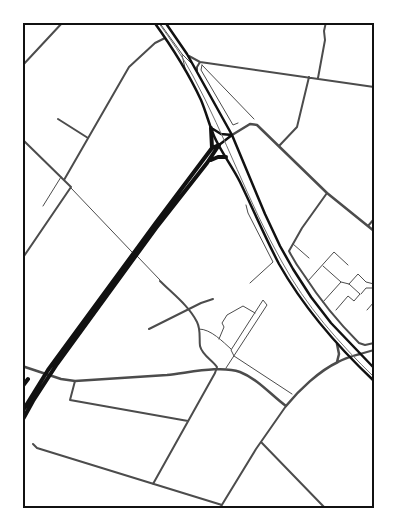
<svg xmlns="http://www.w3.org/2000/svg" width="397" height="531" font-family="Signika,sans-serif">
	<rect width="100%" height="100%" fill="#fff"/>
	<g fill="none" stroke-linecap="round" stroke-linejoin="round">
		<path stroke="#4c4c4c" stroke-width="1" d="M 159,22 L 182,54 L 191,63
			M 182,55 L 185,68
			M 43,206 L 61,177"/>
		<path stroke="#4c4c4c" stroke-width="1" d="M 202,65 L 254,119
			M 202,65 L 201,70 L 233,125 L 238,123
			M 373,163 L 374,155
			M 71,188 L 132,252
			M 246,205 L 248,213 L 273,262 L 250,283
			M 293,244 L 309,258
			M 137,256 L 160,280
			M 323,266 L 341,282 L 323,302
			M 308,281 L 334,252 L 348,265
			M 349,284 L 358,274 L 366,282 L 374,284
			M 361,294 L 366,288 L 374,288
			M 336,310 L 348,296 L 354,301 L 360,294 L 349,284 L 341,282
			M 367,310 L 374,302
			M 199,329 C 211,329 223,342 231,349
			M 219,339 L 224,327 L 222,323 L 227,315 L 243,306 L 255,313
			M 226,368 L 254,325 L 267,305 L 263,300 L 231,350 L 234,356 L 292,394"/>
		<path stroke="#4c4c4c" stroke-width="2" d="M 189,56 L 200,62 L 374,87
			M 22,66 L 63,22
			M 197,71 L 197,67 L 200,62
			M 318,78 L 325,40 L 324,31 L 326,22
			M 58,119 L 88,138
			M 22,139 L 71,187 L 22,259
			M 279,146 L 297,127 L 309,77
			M 64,180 L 129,67 L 155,43 L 165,38
			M 327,193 L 302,228 L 289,251 C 293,259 298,267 304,275 C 320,300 338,322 359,343 L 365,345 L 374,343
			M 368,226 L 374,219
			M 149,329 L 201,303 L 213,299
			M 360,354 L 374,350
			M 75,381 L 70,400 L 188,421
			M 261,442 L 325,508
			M 33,444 L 37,448 L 222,505
			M 153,484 L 215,373 L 217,367 C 212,360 202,355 200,346 C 199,338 201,330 197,322 C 189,306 173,294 160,281
			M 220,508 L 256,449 L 286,406"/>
		<path stroke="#4c4c4c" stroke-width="2.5" d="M 232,135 L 250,124 L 257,125 L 327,193 L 374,231
			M 337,362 L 339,354 L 337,344
			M 22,366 L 61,379 L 75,381 C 106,379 137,377 167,375 C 188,373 221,365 240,372 C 258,379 271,395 286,406 C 299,390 319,371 338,362 C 345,358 353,356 360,354"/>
		<path stroke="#111" stroke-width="2.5" d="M 154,22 C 172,47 188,72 201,100 C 206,112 209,124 214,136 C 221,152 232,166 240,182 C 253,209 265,237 279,264 C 304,308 338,347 374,381
			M 165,22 L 187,54 L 232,135 L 265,214 L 280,246 L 293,269 L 311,297 L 331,323 L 374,368
			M 213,129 L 221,134 L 232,135
			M 219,145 L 232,135"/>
		<path stroke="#111" stroke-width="4" d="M 211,128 L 212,148
			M 211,160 L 218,157 L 226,157
			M 22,387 L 28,379
			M 22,412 L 48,370 L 155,224 L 212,148 L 219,145
			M 22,421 L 33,401 L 57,364 L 156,228 L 207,163 L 219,145"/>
		<path stroke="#707070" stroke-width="1" d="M 158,22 C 171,40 183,57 193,76 C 226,137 248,202 282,262 C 306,306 339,343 374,377"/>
	</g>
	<rect width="397" height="531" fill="none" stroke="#ffffff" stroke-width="48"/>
	<rect x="24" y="24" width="349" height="483" fill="none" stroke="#111" stroke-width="2"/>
</svg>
